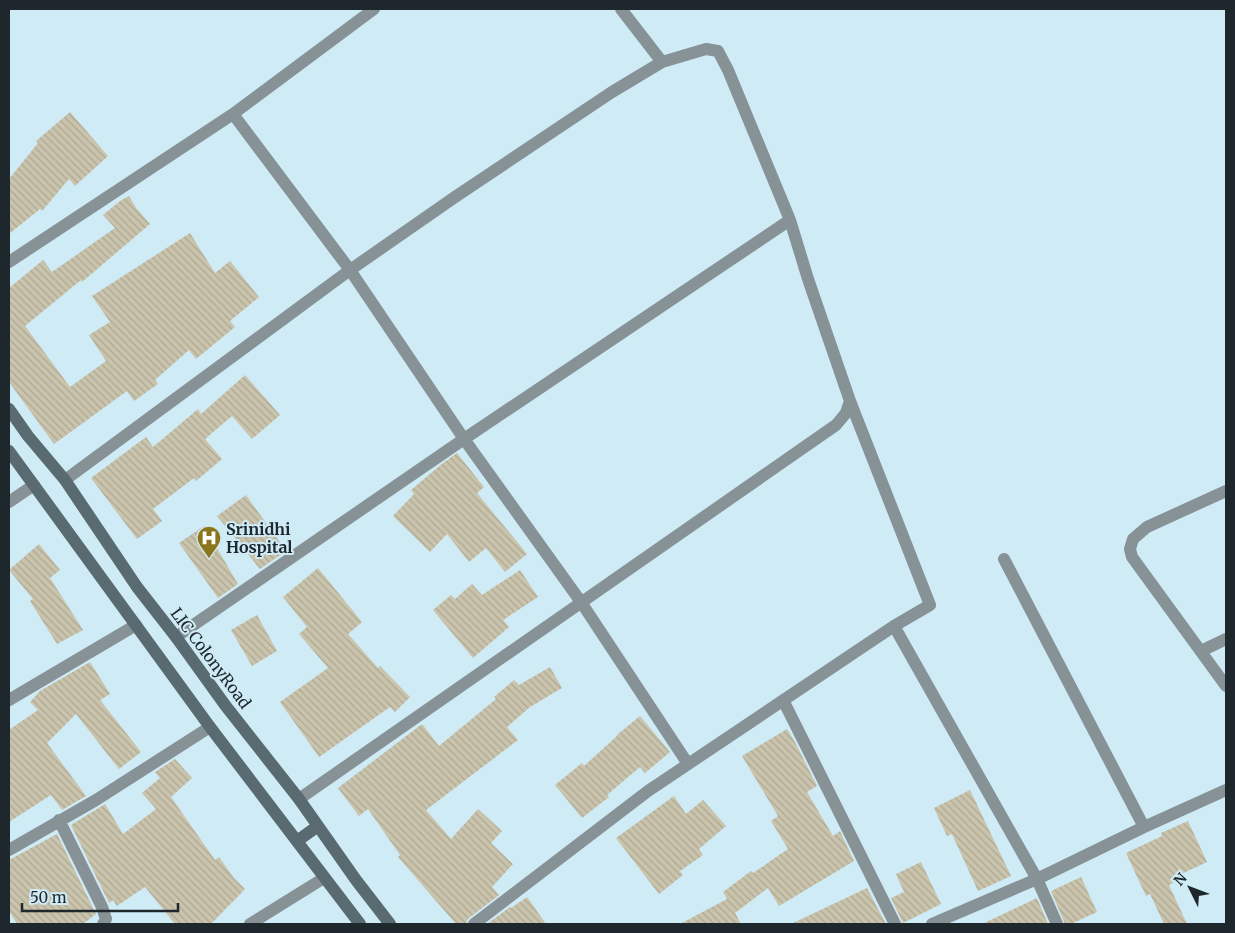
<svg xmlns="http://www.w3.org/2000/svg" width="1235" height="933" font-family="Merriweather,serif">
	<defs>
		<pattern id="building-back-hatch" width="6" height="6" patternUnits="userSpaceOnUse" patternTransform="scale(1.25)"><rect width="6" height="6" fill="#cac4ad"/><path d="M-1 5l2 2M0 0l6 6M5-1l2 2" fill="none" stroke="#ada895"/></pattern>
	</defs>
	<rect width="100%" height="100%" fill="#cfebf5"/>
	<path fill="url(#building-back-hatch)" d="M 70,112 L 108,156 L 75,186 L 69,179 L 42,211 L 40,209 L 9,234 L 9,179 L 38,143 L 36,141 Z
		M 129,196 L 136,208 L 150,224 L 82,282 L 81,280 L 25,326 L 70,387 L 106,361 L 89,335 L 110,322 L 92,296 L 190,233 L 215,273 L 230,261 L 259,297 L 230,321 L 235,327 L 196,359 L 189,350 L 155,380 L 158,384 L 134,401 L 127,391 L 54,444 L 9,382 L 9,288 L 43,260 L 52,272 L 115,228 L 103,215 L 120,201 Z
		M 245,375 L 280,415 L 252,439 L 232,416 L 205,439 L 222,459 L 196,481 L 194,478 L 153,509 L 162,521 L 137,539 L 91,478 L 146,437 L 153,447 L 198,409 L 201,414 Z
		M 457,453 L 484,487 L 477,493 L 527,554 L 505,572 L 486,548 L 469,562 L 447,534 L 430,552 L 393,516 L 414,494 L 411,490 L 443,463 Z
		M 246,495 L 286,551 L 260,569 L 217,516 Z
		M 204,526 L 238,584 L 218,598 L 179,543 Z
		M 39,544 L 60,570 L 50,578 L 83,630 L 57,644 L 30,601 L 33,599 L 9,570 Z
		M 318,568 L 362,622 L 348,634 L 378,668 L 380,666 L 410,697 L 395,712 L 390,707 L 319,757 L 280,702 L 328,668 L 299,634 L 307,627 L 283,597 Z
		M 520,570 L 538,597 L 503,620 L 509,627 L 473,658 L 433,610 L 451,595 L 455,599 L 472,584 L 482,595 Z
		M 257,615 L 277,651 L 252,666 L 231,630 Z
		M 90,662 L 110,694 L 100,700 L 141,752 L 119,769 L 76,714 L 47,743 L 86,796 L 62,810 L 51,795 L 9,822 L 9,730 L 38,710 L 30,702 L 40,691 Z
		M 550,667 L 562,688 L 530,707 L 507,727 L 518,740 L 426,810 L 451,839 L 478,809 L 502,831 L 491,843 L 513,864 L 492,887 L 499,895 L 469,918 L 467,920 L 466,924 L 456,924 L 398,857 L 400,855 L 368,809 L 359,816 L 338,788 L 422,724 L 439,746 L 496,699 L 494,697 L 514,680 L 519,685 Z
		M 640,716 L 670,752 L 645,773 L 640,767 L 607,795 L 609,797 L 582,818 L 555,785 L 582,763 L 584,766 L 617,736 L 617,735 Z
		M 787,729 L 795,742 L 817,786 L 807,792 L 833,836 L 840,831 L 854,861 L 779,906 L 768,888 L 735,913 L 741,924 L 680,924 L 727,899 L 723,892 L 751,871 L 753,873 L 788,849 L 771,821 L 778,816 L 742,756 Z
		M 175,759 L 192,778 L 171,797 L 215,860 L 219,857 L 234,878 L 245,889 L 211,924 L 175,924 L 145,887 L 117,906 L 113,900 L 109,903 L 71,825 L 105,804 L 123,834 L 156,809 L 142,793 L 160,778 L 155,772 Z
		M 970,790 L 1011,876 L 978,891 L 952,834 L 947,836 L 934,808 Z
		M 674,796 L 686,814 L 703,800 L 726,826 L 699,849 L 703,855 L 680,871 L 683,875 L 659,894 L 616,838 Z
		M 1188,821 L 1207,862 L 1173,878 L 1175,882 L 1169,885 L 1187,924 L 1164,924 L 1150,894 L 1146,896 L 1126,853 L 1162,836 L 1161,833 Z
		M 57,834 L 96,914 L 83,924 L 17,924 L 9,911 L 9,860 Z
		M 921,862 L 941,904 L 903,923 L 891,898 L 904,892 L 896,874 Z
		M 1081,877 L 1097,912 L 1071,924 L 1065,924 L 1051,891 Z
		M 867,888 L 886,924 L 791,924 Z
		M 527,897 L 546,924 L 487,924 L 510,907 L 511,908 Z
		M 1037,898 L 1048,924 L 982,924 Z"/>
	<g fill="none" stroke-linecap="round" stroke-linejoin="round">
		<path stroke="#869296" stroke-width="12" d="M 374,9 L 233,114 L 350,270 L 464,439 L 581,602 L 688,764
			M 621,9 L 662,62
			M 9,262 L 233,114
			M 850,401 L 930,605 L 894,626
			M 65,480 L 350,270 L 455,197 L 612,92 L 662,62 L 706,49 L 718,51 L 728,70 L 790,220 L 808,279 L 850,401 L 846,413 L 836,425 L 299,799
			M 1226,491 L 1147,527 L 1133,539 L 1130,549 L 1132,557 L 1226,686
			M 9,502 L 34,485
			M 1004,559 L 1144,827
			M 176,637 L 464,439 L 790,220
			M 1201,651 L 1226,639
			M 9,700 L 136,625
			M 783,700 L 895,924
			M 59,820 L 102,907 L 106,919 L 103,924
			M 9,850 L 96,800 L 210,727
			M 250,924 L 324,878
			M 474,924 L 648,791 L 894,626 L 1037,879 L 1057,924
			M 932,924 L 1037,879 L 1144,827 L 1226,790"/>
		<path stroke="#596a70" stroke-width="12" d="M 9,409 L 28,436 L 65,480 L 137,587 L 176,637 L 225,705 L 299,799 L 356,880 L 390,924
			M 9,451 L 210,727 L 360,924
			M 297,841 L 318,826"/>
	</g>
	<defs>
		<symbol id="hospital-pin" viewBox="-11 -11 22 30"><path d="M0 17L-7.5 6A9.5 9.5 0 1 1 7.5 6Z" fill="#8c761b" stroke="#cfebf5"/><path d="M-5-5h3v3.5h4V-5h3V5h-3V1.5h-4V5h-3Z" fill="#fff"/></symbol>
	</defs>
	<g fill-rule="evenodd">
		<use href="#hospital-pin" x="195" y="524" width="28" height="38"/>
	</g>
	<g text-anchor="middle" stroke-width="4" stroke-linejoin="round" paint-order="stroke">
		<g font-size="16" font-weight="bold" fill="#1e282c" stroke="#cfebf5" text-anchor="start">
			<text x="226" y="535">Srinidhi<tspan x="226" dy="18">Hospital</tspan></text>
		</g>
		<g font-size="16" fill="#1e282c" stroke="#cfebf5">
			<text transform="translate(211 658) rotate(53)" y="6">LIC ColonyRoad</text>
		</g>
	</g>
	<rect width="1235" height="933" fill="none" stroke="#1e282c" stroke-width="20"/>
	<g transform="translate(1190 888) rotate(312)" stroke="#cfebf5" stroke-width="4" paint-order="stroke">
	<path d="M0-4L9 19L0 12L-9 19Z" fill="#1e282c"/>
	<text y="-8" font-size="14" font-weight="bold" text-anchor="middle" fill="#1e282c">N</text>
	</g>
	<path d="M22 903v8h156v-8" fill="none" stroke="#1e282c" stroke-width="2.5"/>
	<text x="30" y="903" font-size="15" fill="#1e282c" stroke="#cfebf5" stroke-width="4" paint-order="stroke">50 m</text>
</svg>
